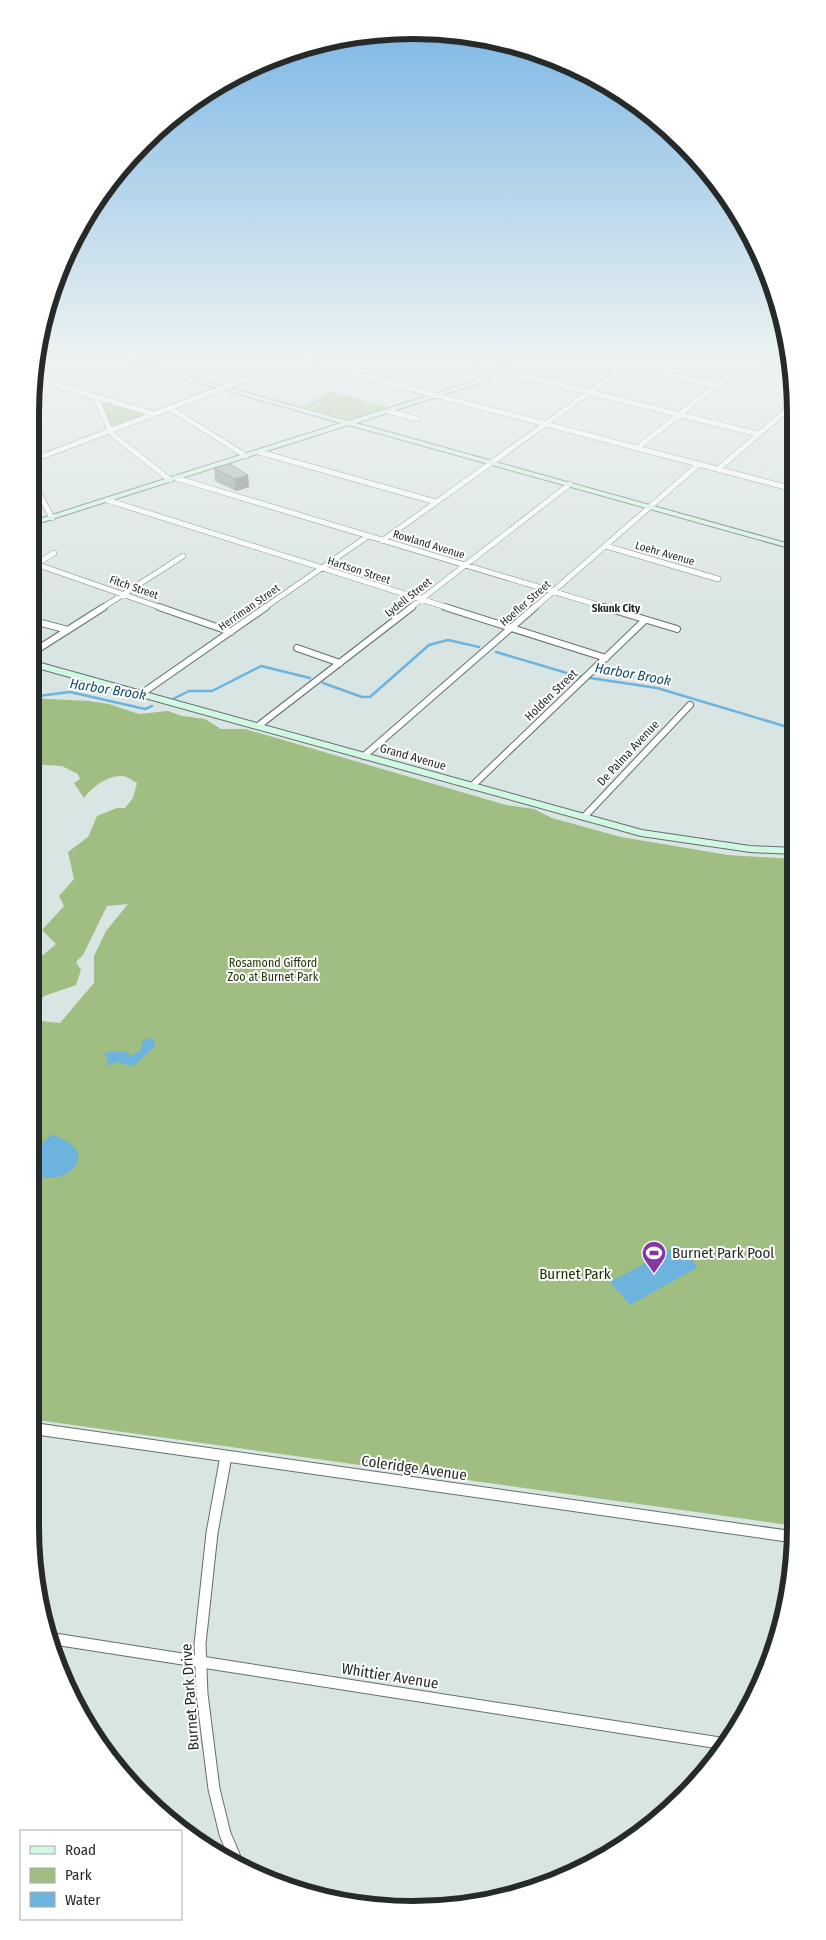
<svg xmlns="http://www.w3.org/2000/svg" width="826" height="1940" font-family="'Fira Sans Condensed',sans-serif">
	<rect width="100%" height="100%" fill="#d9e5e3"/>
	<path fill="#a1be82" d="M 330,391 L 387,407 L 350,420 L 304,407 Z
		M 106,402 L 145,414 L 146,414 L 112,426 L 100,404 Z
		M 30,698 L 89,701 L 109,704 L 139,714 L 168,711 L 182,716 L 205,719 L 221,729 L 245,729 L 506,805 L 534,809 L 552,818 L 621,837 L 728,855 L 794,859 L 796,1526 L 30,1419 L 30,1020 L 60,1023 L 94,983 L 94,956 L 106,931 L 128,904 L 107,906 L 83,955 L 76,962 L 81,970 L 76,985 L 44,996 L 30,1013 L 30,956 L 43,955 L 56,944 L 42,930 L 64,906 L 59,896 L 74,879 L 68,852 L 88,837 L 97,816 L 117,808 L 125,808 L 133,798 L 137,783 C 133,781 127,776 122,776 C 108,775 92,787 84,798 L 74,783 L 80,779 L 78,774 L 62,766 L 30,764 Z"/>
	<path fill="#6cb4dd" d="M 151,1038 L 154,1039 L 155,1046 L 136,1064 L 130,1066 L 118,1062 L 104,1066 L 108,1061 L 107,1057 L 103,1055 L 109,1052 L 124,1051 L 132,1056 L 141,1049 L 143,1040 Z
		M 52,1134 C 60,1138 71,1142 76,1149 C 79,1153 79,1158 77,1163 C 65,1187 17,1181 33,1154 C 37,1147 46,1140 52,1134 Z
		M 678,1245 L 698,1267 L 630,1305 L 610,1282 Z"/>
	<g fill="none" stroke-linecap="round" stroke-linejoin="round">
		<path stroke="#6cb4dd" stroke-width="2.5" d="M 496,652 L 577,676 L 657,688 L 794,729
			M 323,683 L 362,697 L 370,697 L 429,645 L 448,640 L 479,647
			M 30,697 L 70,692 L 145,709 L 152,706
			M 173,699 L 189,691 L 212,691 L 261,666 L 310,678"/>
		<defs>
			<path id="street-far2" d="M 290,357 L 793,489
				M 448,357 L 758,434
				M 594,357 L 717,386
				M 741,357 L 793,369
				M 36,377 L 81,357
				M 36,379 L 154,414
				M 376,379 L 414,357
				M 95,396 L 112,434 L 170,480
				M 170,408 L 246,456
				M 389,411 L 417,419
				M 637,448 L 750,359
				M 259,452 L 436,502
				M 30,461 L 299,359
				M 30,467 L 41,497 L 52,518
				M 718,469 L 793,405
				M 176,478 L 608,608
				M 107,500 L 449,608
				M 382,541 L 639,357
				M 606,546 L 718,579
				M 30,562 L 162,608
				M 36,564 L 54,553
				M 102,608 L 183,556
				M 264,608 L 368,536
				M 410,608 L 570,484
				M 534,608 L 699,464"/>
			<path id="street-far1" d="M 159,607 L 231,632
				M 445,607 L 606,658
				M 604,607 L 677,629
				M 30,620 L 68,630
				M 297,648 L 340,663
				M 30,654 L 104,607
				M 141,694 L 266,607
				M 258,726 L 412,607
				M 364,756 L 535,607
				M 472,786 L 645,620
				M 584,817 L 690,705"/>
			<path id="street" d="M 30,1428 L 794,1537
				M 226,1456 L 212,1533 L 200,1644 L 202,1694 L 214,1789 L 225,1834 L 236,1860 L 247,1868
				M 48,1638 L 726,1744
				M 325,1898 L 375,1906"/>
			<path id="secondary" d="M 109,357 L 119,357 L 348,421 L 475,381 L 510,357 L 517,357 L 479,383 L 356,423 L 793,545 L 793,549 L 349,425 L 30,526 L 30,522 L 341,423 Z
				M 30,660 L 642,830 L 750,846 L 794,848 L 794,854 L 750,852 L 641,836 L 30,666 Z"/>
		</defs>
		<use href="#street-far2" stroke="#646f6d" stroke-width="6"/>
		<use href="#street-far1" stroke="#646f6d" stroke-width="8"/>
		<use href="#street" stroke="#646f6d" stroke-width="13"/>
		<use href="#secondary" stroke="#646f6d" stroke-width="2"/>
		<use href="#street-far2" stroke="#fff" stroke-width="5"/>
		<use href="#street-far1" stroke="#fff" stroke-width="6"/>
		<use href="#street" stroke="#fff" stroke-width="11"/>
		<use href="#secondary" fill="#d1f8e2" fill-rule="evenodd"/>
	</g>
	<path fill="#8f999b" d="M 214,468 L 248,475 L 249,487 L 236,491 L 215,481 Z"/>
	<path fill="#747d7e" d="M 248,475 L 249,487 L 236,491 L 235,479 Z"/>
	<path fill="#a6b2b4" stroke="#747d7e" d="M 230,464 L 248,475 L 235,479 L 214,468 Z"/>
	<linearGradient id="sky" x2="0" y2="1"><stop stop-color="#76b4e4"/><stop offset="0.57" stop-color="#eef3f2"/><stop offset="1" stop-color="#eef3f2" stop-opacity="0"/></linearGradient>
	<rect width="826" height="629" fill="url(#sky)"/>
	<defs>
		<symbol id="stadium-pin" viewBox="-11 -11 22 30"><path d="M0 17L-7.5 6A9.5 9.5 0 1 1 7.5 6Z" fill="#8536a6" stroke="#fff"/><path d="M0-5a6.5 5 0 1 0 0 10a6.5 5 0 1 0 0-10ZM-3.5-1.8h7v3.6h-7Z" fill="#fff"/></symbol>
	</defs>
	<g fill-rule="evenodd">
		<use href="#stadium-pin" x="640" y="1239" width="28" height="38"/>
	</g>
	<g text-anchor="middle" stroke-width="4" stroke-linejoin="round" paint-order="stroke">
		<g font-size="11" fill="#262b2a" stroke="#fff">
			<text transform="translate(429 544) rotate(17)" y="4">Rowland Avenue</text>
			<text transform="translate(665 553) rotate(16)" y="4">Loehr Avenue</text>
			<text transform="translate(359 570) rotate(18)" y="4">Hartson Street</text>
			<text transform="translate(134 587) rotate(19)" y="4">Fitch Street</text>
			<text transform="translate(408 597) rotate(-38)" y="4">Lydell Street</text>
			<text transform="translate(525 603) rotate(-41)" y="4">Hoefler Street</text>
			<text transform="translate(249 607) rotate(-35)" y="4">Herriman Street</text>
		</g>
		<g font-size="11" font-weight="bold" fill="#242d2b" stroke="#fff">
			<text x="616" y="612">Skunk City</text>
		</g>
		<g font-size="12" fill="#262b2a" stroke="#fff">
			<text transform="translate(551 695) rotate(-44)" y="4">Holden Street</text>
			<text transform="translate(628 753) rotate(-47)" y="4">De Palma Avenue</text>
			<text transform="translate(413 757) rotate(16)" y="4">Grand Avenue</text>
		</g>
		<g font-size="12" fill="#1f3101" stroke="#fff">
			<text x="273" y="967">Rosamond Gifford<tspan x="273" dy="14">Zoo at Burnet Park</tspan></text>
		</g>
		<g font-size="14" font-style="italic" fill="#144e6a" stroke="#fff">
			<text transform="translate(633 674) rotate(10)" y="5">Harbor Brook</text>
			<text transform="translate(108 689) rotate(9)" y="5">Harbor Brook</text>
		</g>
		<g font-size="15" fill="#262b2a" stroke="#fff" text-anchor="start">
			<text x="672" y="1258">Burnet Park Pool</text>
		</g>
		<g font-size="15" fill="#1f3101" stroke="#fff">
			<text x="575" y="1279">Burnet Park</text>
		</g>
		<g font-size="15" fill="#262b2a" stroke="#fff">
			<text transform="translate(414 1468) rotate(8)" y="5">Coleridge Avenue</text>
			<text transform="translate(390 1676) rotate(9)" y="5">Whittier Avenue</text>
			<text transform="translate(190 1697) rotate(-94)" y="5">Burnet Park Drive</text>
		</g>
	</g>
	<path d="M0 0H826V1940H0ZM413 39H413A374 374 0 0 1 787 413V1527A374 374 0 0 1 413 1901H413A374 374 0 0 1 39 1527V413A374 374 0 0 1 413 39Z" fill="#fff" fill-rule="evenodd"/>
	<path fill="none" stroke="#262b2a" stroke-width="6" d="M413 39H413A374 374 0 0 1 787 413V1527A374 374 0 0 1 413 1901H413A374 374 0 0 1 39 1527V413A374 374 0 0 1 413 39Z"/>
	<rect x="20" y="1830" width="162" height="90" fill="#ffffff" stroke="#a8aaaa"/>
	<rect x="30" y="1846" width="25" height="8" fill="#d1f8e2" stroke="#a8aaaa"/>
	<text x="65" y="1855" font-size="15" fill="#262b2a">Road</text>
	<rect x="30" y="1868" width="25" height="15" fill="#a1be82" stroke="#a8aaaa"/>
	<text x="65" y="1880" font-size="15" fill="#262b2a">Park</text>
	<rect x="30" y="1892" width="25" height="15" fill="#6cb4dd" stroke="#a8aaaa"/>
	<text x="65" y="1905" font-size="15" fill="#262b2a">Water</text>
</svg>
